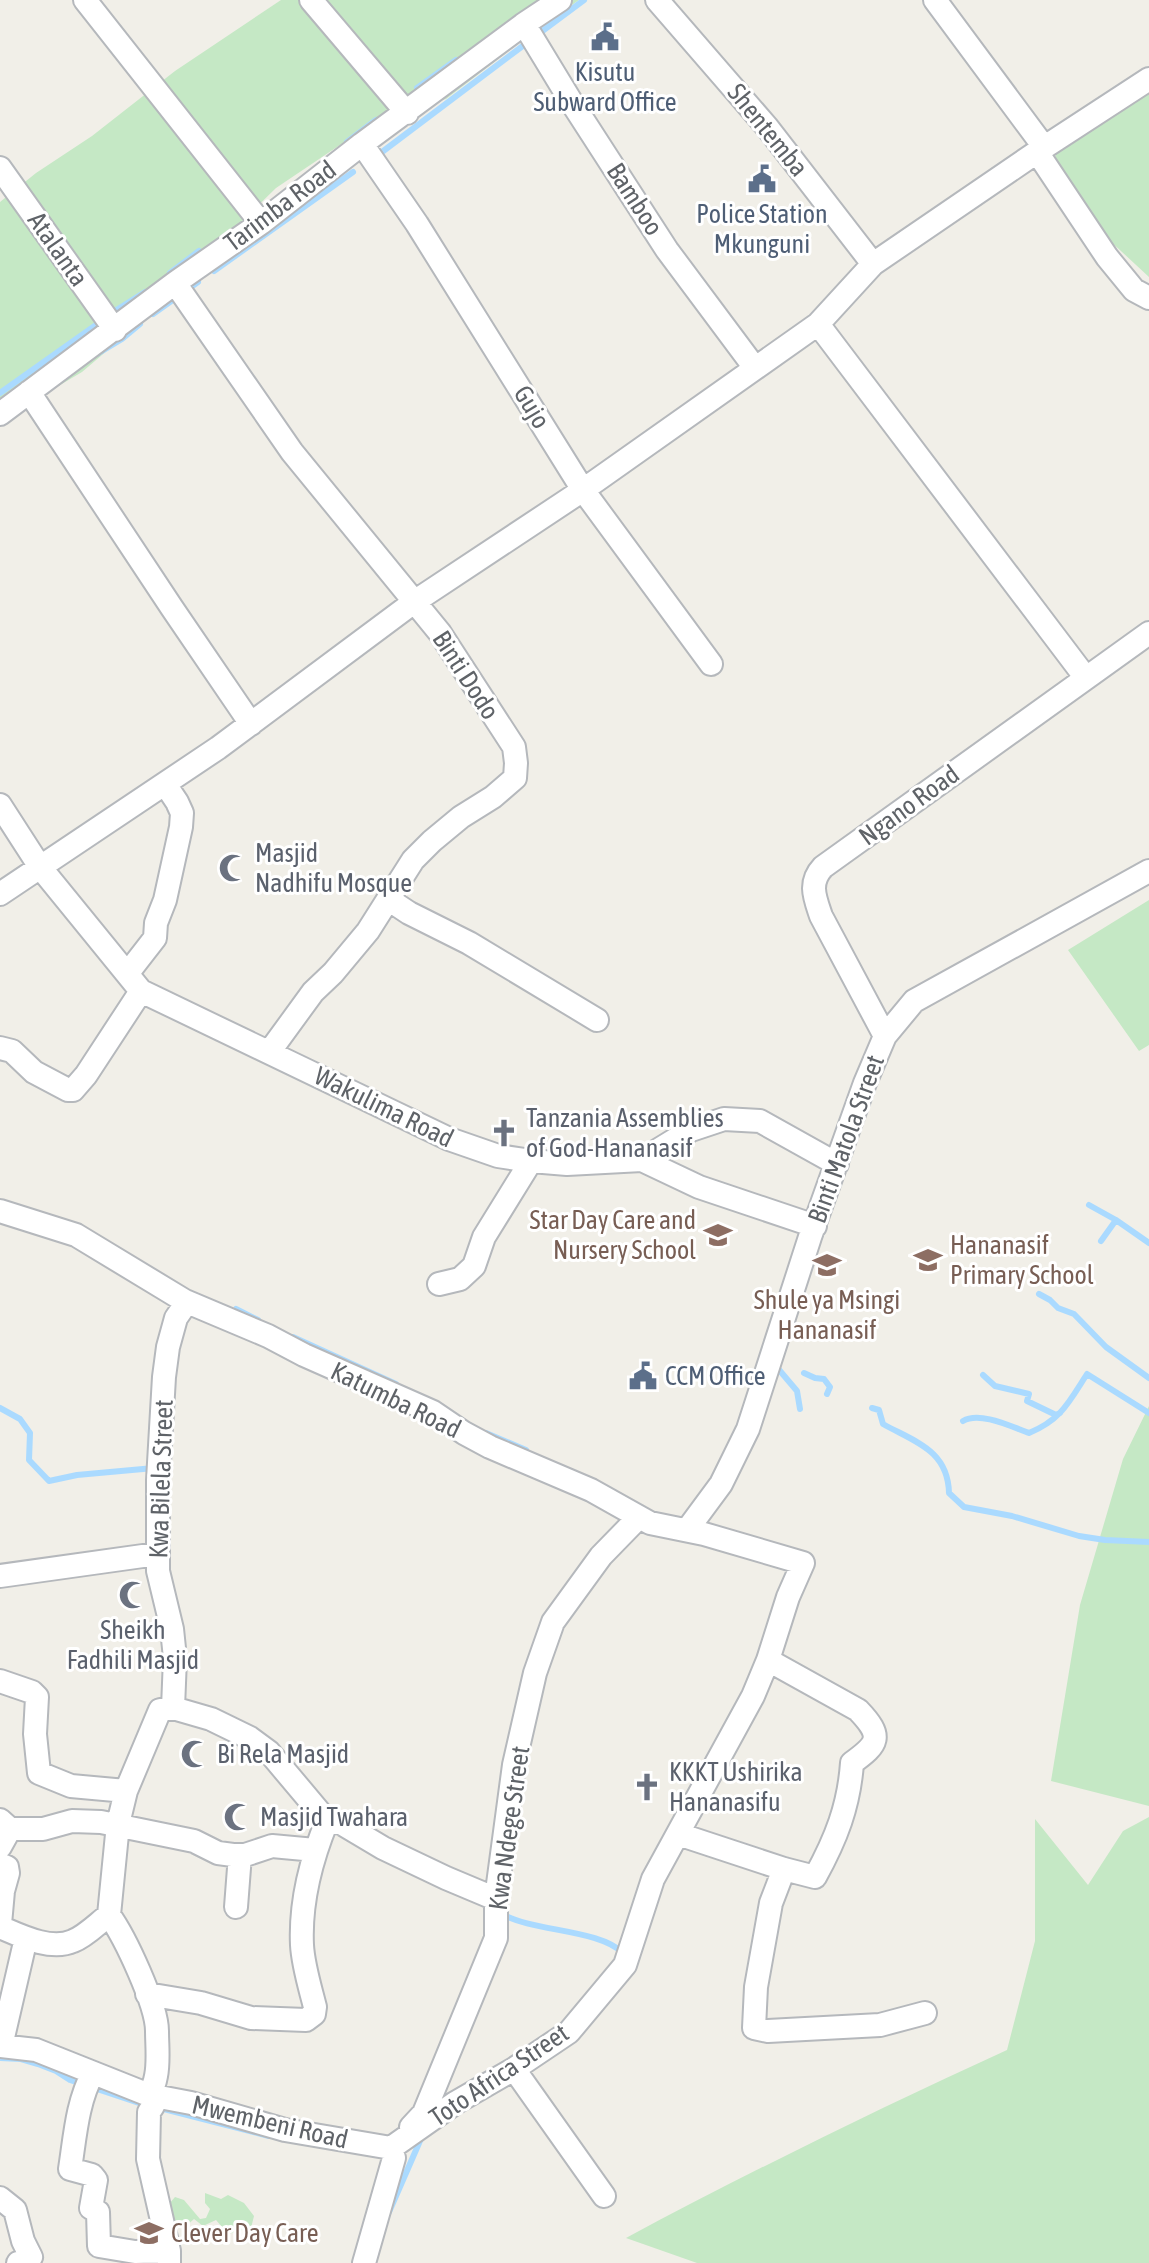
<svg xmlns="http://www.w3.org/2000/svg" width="1149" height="2263" font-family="'Asap Condensed',sans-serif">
	<rect width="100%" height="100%" fill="#f1efe8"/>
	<path fill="#c5e8c5" d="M 281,0 L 579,0 L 531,34 L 446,99 L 386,114 L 276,188 L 227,236 L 190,276 L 136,326 L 82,372 L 28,404 L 0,416 L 0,202 L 36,173 L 92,136 L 175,71 Z
		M 1149,74 L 1149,277 L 1108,239 L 1057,169 L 1054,143 Z
		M 1149,900 L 1149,1045 L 1139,1051 L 1068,950 Z
		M 1149,1406 L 1149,1806 L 1051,1781 L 1080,1605 L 1123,1459 Z
		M 1149,1817 L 1149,2263 L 697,2263 L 626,2238 C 751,2171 878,2109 1007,2050 L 1035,1941 L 1035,1819 L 1088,1885 L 1123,1831 Z
		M 205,2193 L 221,2199 L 228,2195 L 244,2203 L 254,2216 L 251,2228 L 228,2234 L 216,2220 L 203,2226 L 194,2219 L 185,2227 L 181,2226 L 179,2223 L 170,2222 L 169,2204 L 175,2197 L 184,2200 L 200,2219 L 206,2218 L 210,2209 L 205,2203 Z"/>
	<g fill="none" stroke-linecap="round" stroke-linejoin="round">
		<path stroke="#aadaff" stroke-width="6" d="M 537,35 L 584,0
			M 417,88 L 456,60
			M 347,142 L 376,120
			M 378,155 L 528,42
			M 214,271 L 353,172
			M 170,273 L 199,251
			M 115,311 L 145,292
			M 153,314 L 198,282
			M 97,354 L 122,339 L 140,324
			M 0,393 L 96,325
			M 1089,1205 L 1116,1220 L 1149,1243
			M 1101,1241 L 1116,1220
			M 1039,1294 L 1050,1300 L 1058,1308 L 1074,1314 L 1106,1347 L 1149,1378
			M 236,1309 L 258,1320
			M 293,1337 L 396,1384
			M 775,1365 L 797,1391 L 800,1409
			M 804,1373 L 815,1378 L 824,1379 L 830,1387 L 827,1394
			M 983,1375 L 995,1386 L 1029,1394 L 1027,1401 L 1056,1415 L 1060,1413
			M 0,1408 L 20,1419 L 30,1433 L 29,1460 L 49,1481 L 77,1475 L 154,1468
			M 872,1408 L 879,1410 L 883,1424 C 915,1442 948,1450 949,1493 L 964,1507 L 1012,1516 L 1079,1536 L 1105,1540 L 1149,1542
			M 963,1421 C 980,1411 1012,1427 1029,1433 C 1061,1420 1069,1402 1087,1374 L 1149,1413
			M 486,1433 L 526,1450
			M 502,1914 C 534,1932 599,1929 623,1953
			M 0,2058 L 21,2059 L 38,2064 L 56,2071 L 70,2080 L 142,2104
			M 160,2108 L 269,2136
			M 389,2212 L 423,2134"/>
		<defs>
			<path id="minor" d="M 85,0 L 261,223
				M 311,0 L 407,113
				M 657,0 L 767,127 L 873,264
				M 935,0 L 1044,147
				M 524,24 L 572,103 L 667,250 L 755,368
				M 362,144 L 417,224 L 583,490 L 711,664
				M 1037,152 L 1107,257 L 1134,290 L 1149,298
				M 0,168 L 115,330
				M 175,283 L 292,452 L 440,633 L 514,747 L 516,763 L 515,778 L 493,797 L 461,817 L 432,841 L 413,860 L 368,931 L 333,973 L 313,992 L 270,1051
				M 818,324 L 1086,678
				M 29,392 L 172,608 L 251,724
				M 0,414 L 175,283 L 261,223 L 362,144 L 524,24 L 560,0
				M 0,805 L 40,867 L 141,991 L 449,1139 L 498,1156 L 531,1161 L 567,1164 L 642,1160 L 691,1130 L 724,1119 L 760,1121 L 837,1164
				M 0,894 L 218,748 L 414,602 L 583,490 L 818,324 L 873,264 L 1037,152 L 1149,79
				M 388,899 L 409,913 L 469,943 L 597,1020
				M 127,974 L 155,938 L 156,923 L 165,900 L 181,827 L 182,813 L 177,802 L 165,784
				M 885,1036 L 821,916 C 815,898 808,883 823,867 L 1149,633
				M 0,1048 L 12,1051 L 34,1072 L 68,1090 L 73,1090 L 86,1075 L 141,991
				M 642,1160 L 699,1187 L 815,1226
				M 0,1211 L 76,1235 L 185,1301 L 268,1336 L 304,1355 L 433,1412 L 464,1433 L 490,1447 L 591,1490 L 650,1523 L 704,1534 L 803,1563 L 788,1597 L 768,1660 L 753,1696 L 653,1879 L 625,1965 L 569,2032 L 514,2069 L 455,2103 L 391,2148
				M 439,1284 L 460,1279 L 474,1266 L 484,1237 L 531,1161
				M 687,1530 L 721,1484 L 748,1429 L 810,1237 L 865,1083 L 885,1036 L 914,1001 L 1149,871
				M 0,1576 L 157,1554
				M 0,1681 L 32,1692 L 37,1697 L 35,1734 L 39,1773 L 71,1786 L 126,1791
				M 173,1708 L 175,1658 L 172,1629 L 158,1571 L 158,1480 L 164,1377 L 168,1347 L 176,1318 L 187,1302
				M 0,1820 L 10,1829 L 43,1829 L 72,1821 L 101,1822 L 194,1841 L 218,1853 L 233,1855 L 245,1855 L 272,1846 L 315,1850
				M 678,1834 L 784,1869 L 815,1877 C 836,1839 849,1806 852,1763 C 878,1744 884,1737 858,1710 L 768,1660
				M 0,1847 L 10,1829
				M 0,1864 L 7,1867 L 8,1873 L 3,1891 L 0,1924
				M 784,1869 L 771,1903 L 756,1987 L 754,2028 L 768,2031 L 880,2025 L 925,2013
				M 236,1907 L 240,1855
				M 0,1927 C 21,1936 51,1951 73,1941 C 86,1936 98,1923 109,1915
				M 147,1994 L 201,2003 L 251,2018 L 306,2020 L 314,2014 L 315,2007 C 310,1987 303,1965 302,1945 C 300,1902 311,1860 327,1821
				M 0,2046 L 36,2050 L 149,2095 L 191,2103 L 285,2130 L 391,2148
				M 1,2046 L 26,1938
				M 514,2069 L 604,2196
				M 93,2073 C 77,2102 75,2137 70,2169 L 92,2175 L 96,2180 L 91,2208 L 98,2212 L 99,2246 L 135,2252 L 169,2251
				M 411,2127 L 424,2113 L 496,1938 L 496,1899 L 514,1765 L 535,1673 L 553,1622 L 601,1556 L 639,1517
				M 0,2198 L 15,2210 L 23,2241 L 31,2257 L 27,2262 L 18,2263
				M 169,2263 L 169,2251 L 148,2159 L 149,2112 L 153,2106 C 148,2091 154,2089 156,2076 C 159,2062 157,2045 157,2031 C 157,2005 125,1937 109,1915 L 118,1824 L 126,1791 L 160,1710 L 173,1708 L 211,1719 L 250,1738 L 269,1752 L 327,1821 L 341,1823 L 383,1848 L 446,1878 L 496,1899
				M 364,2263 L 394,2158 L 391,2148"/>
		</defs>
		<use href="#minor" stroke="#b5b8bc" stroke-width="26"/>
		<use href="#minor" stroke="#fff" stroke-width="22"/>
	</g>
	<defs>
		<symbol id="civic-bare" viewBox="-9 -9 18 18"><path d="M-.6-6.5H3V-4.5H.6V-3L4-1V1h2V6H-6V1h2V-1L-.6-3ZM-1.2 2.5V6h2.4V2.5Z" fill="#5c6f8a" stroke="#fff" stroke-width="2.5" paint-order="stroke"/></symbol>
		<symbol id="mosque-bare" viewBox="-9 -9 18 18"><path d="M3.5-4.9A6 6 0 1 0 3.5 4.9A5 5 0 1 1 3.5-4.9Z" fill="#6b7280" stroke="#fff" stroke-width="2.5" paint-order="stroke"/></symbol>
		<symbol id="church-bare" viewBox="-9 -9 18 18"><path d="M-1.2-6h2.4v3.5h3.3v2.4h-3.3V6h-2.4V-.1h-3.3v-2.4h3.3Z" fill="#6b7280" stroke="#fff" stroke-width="2.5" paint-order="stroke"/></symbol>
		<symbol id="school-bare" viewBox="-9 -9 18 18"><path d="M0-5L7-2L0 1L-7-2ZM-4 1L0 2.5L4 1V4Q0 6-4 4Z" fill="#8d6e63" stroke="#fff" stroke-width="2.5" paint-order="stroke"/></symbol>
	</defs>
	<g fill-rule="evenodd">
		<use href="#civic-bare" x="585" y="17" width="40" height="40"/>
		<use href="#civic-bare" x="742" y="159" width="40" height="40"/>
		<use href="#mosque-bare" x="213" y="848" width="40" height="40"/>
		<use href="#church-bare" x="484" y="1113" width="40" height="40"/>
		<use href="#school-bare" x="698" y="1215" width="40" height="40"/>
		<use href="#school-bare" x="908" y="1240" width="40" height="40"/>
		<use href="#school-bare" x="807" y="1245" width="40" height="40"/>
		<use href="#civic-bare" x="623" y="1356" width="40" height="40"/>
		<use href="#mosque-bare" x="113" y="1575" width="40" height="40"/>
		<use href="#mosque-bare" x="175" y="1734" width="40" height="40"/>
		<use href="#church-bare" x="627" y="1767" width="40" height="40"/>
		<use href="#mosque-bare" x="218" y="1797" width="40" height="40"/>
		<use href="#school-bare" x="129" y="2213" width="40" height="40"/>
	</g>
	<g text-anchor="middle" stroke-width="6" stroke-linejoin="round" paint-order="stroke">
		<g font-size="26" fill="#4e5e75" stroke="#fff">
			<text x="605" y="81">Kisutu<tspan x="605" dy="30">Subward Office</tspan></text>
			<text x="762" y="223">Police Station<tspan x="762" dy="30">Mkunguni</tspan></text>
			<text x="665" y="1385" text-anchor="start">CCM Office</text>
		</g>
		<g font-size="26" fill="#5f6368" stroke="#fff">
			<text transform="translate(768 130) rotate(51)" y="9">Shentemba</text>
			<text transform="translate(635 199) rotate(57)" y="9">Bamboo</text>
			<text transform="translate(280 206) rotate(-37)" y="9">Tarimba Road</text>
			<text transform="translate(58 249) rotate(55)" y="9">Atalanta</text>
			<text transform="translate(532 407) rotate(59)" y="9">Gujo</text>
			<text transform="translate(466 675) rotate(57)" y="9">Binti Dodo</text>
			<text transform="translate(909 805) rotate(-36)" y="9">Ngano Road</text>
			<text transform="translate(384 1107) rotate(26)" y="9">Wakulima Road</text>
			<text transform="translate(846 1139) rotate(-70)" y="9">Binti Matola Street</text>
			<text transform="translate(396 1400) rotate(26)" y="9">Katumba Road</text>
			<text transform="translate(161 1479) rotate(-88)" y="9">Kwa Bilela Street</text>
			<text transform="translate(509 1828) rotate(-82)" y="9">Kwa Ndege Street</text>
			<text transform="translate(499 2075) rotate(-34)" y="9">Toto Africa Street</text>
			<text transform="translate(270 2122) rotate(13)" y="9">Mwembeni Road</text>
		</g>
		<g font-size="26" fill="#5b616d" stroke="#fff" text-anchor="start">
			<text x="255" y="862">Masjid<tspan x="255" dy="30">Nadhifu Mosque</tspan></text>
			<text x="526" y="1127">Tanzania Assemblies<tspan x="526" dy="30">of God-Hananasif</tspan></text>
			<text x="133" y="1639" text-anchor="middle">Sheikh<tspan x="133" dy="30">Fadhili Masjid</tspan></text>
			<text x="217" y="1763">Bi Rela Masjid</text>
			<text x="669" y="1781">KKKT Ushirika<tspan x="669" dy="30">Hananasifu</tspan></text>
			<text x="260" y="1826">Masjid Twahara</text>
		</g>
		<g font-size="26" fill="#785e54" stroke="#fff" text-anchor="start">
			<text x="696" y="1229" text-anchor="end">Star Day Care and<tspan x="696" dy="30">Nursery School</tspan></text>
			<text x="950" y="1254">Hananasif<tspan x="950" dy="30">Primary School</tspan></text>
			<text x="827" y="1309" text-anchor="middle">Shule ya Msingi<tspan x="827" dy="30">Hananasif</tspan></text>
			<text x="171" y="2242">Clever Day Care</text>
		</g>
	</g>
</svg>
